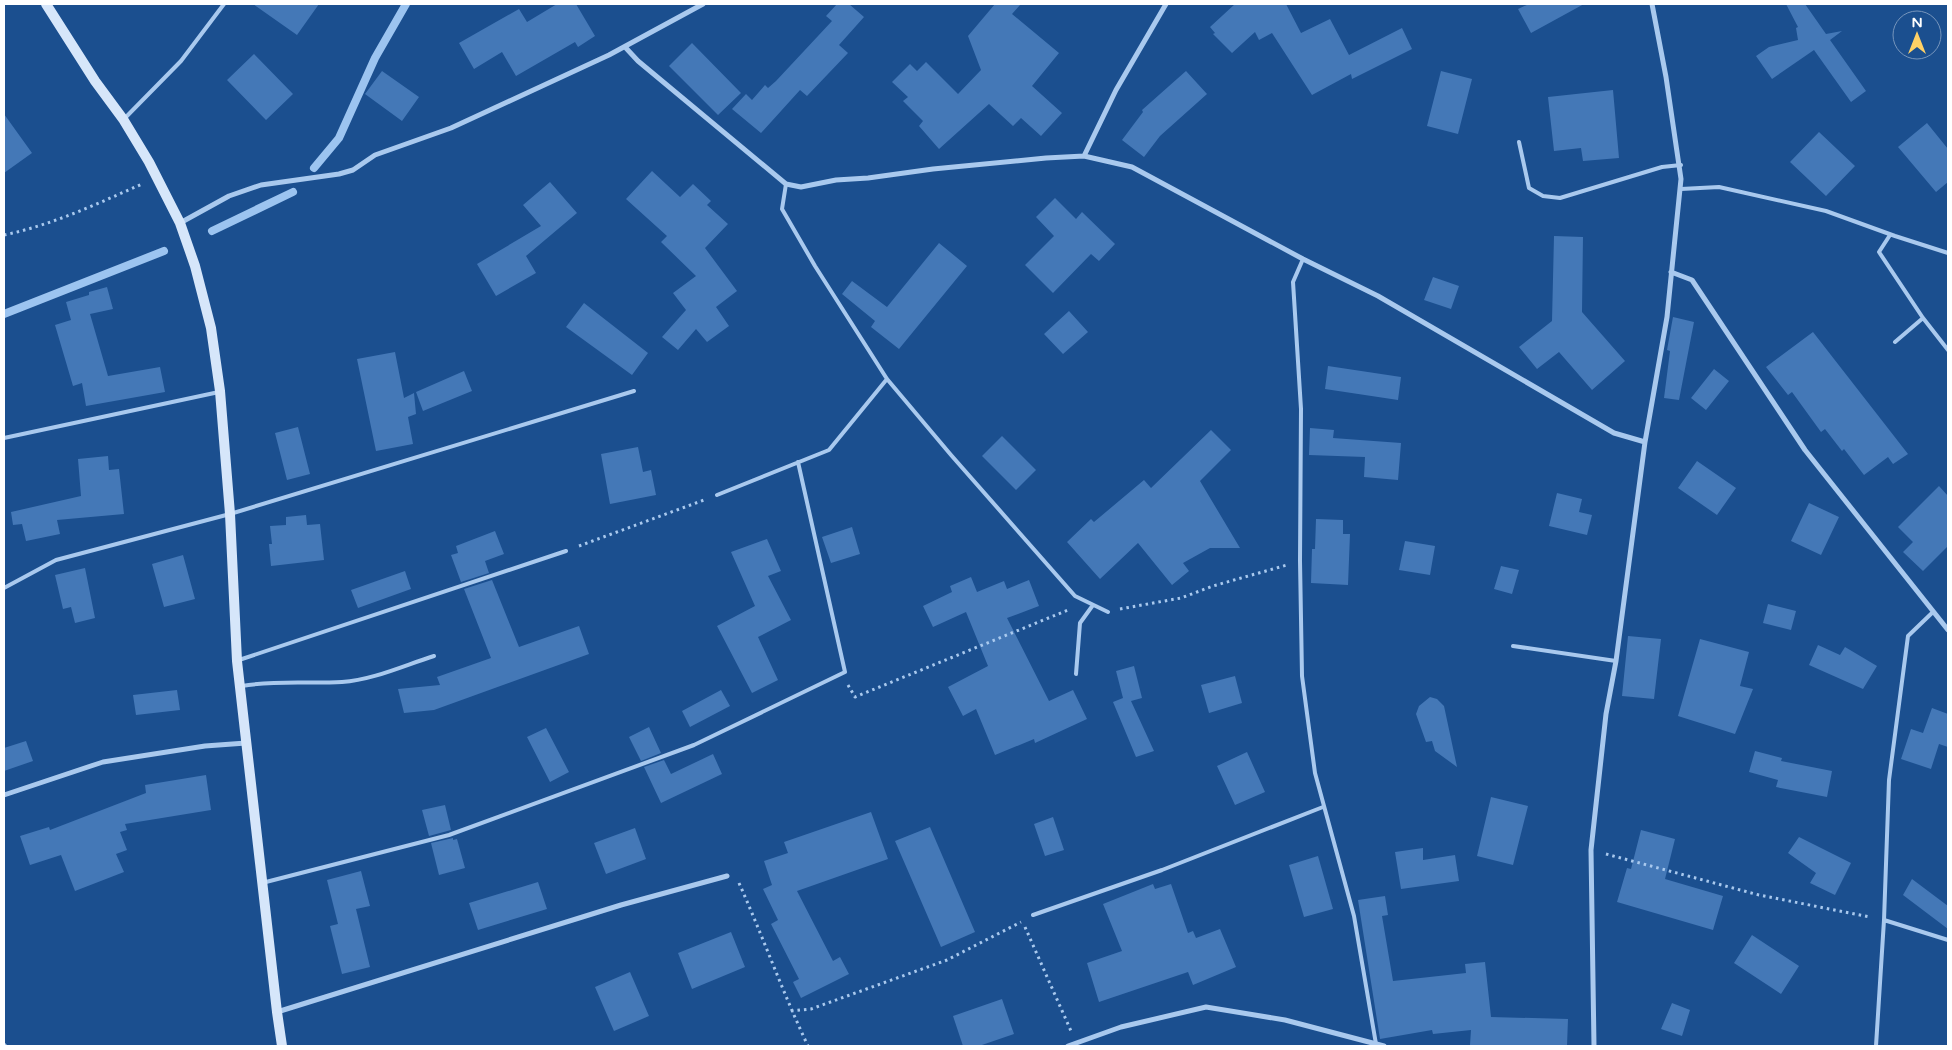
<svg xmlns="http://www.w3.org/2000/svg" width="1952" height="1050" font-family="'Varela Round',sans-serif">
	<rect width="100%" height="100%" fill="#1b4f8f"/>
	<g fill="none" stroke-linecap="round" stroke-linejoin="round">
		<path stroke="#9cc4f0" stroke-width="8" d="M 314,168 L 339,138 L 375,58 L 406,4
			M 212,231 L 293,192
			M 4,314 L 164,251"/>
	</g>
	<path fill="#4478b7" d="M 253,4 L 319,4 L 297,35 Z
		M 557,4 L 576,4 L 595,36 L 578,47 L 575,42 L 516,76 L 502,52 L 474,69 L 459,43 L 519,9 L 527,22 Z
		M 837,4 L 849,4 L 864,17 L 839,45 L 848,53 L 807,96 L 800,90 L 761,133 L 732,109 L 746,94 L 752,100 L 765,85 L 768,88 L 776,81 L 832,21 L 826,16 Z
		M 995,4 L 1021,4 L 1012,14 L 1059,53 L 1032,86 L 1062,113 L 1041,136 L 1021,118 L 1013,126 L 989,104 L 939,149 L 919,126 L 923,121 L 903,101 L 908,97 L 892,82 L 910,64 L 917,71 L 926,62 L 958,94 L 981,70 L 968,36 Z
		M 1235,4 L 1286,4 L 1301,33 L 1330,19 L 1349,55 L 1402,28 L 1412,49 L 1352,79 L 1351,74 L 1312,95 L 1272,33 L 1259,40 L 1255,32 L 1232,53 L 1213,34 L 1215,33 L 1210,27 Z
		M 1529,4 L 1584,4 L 1531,33 L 1518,9 Z
		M 1786,4 L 1805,4 L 1826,34 L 1842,31 L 1830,40 L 1866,91 L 1851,102 L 1814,50 L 1772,79 L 1756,56 L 1769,47 L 1798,40 L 1796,28 L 1798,27 Z
		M 692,43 L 741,93 L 718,115 L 669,66 Z
		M 254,54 L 293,94 L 266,120 L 227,80 Z
		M 382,71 L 419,97 L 402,121 L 365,94 Z
		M 1186,71 L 1207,94 L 1160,136 L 1144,157 L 1122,140 L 1143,112 L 1142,110 Z
		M 1441,71 L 1472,79 L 1458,134 L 1427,126 Z
		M 1613,90 L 1619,158 L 1583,161 L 1581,148 L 1554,151 L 1548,97 Z
		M 4,114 L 32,153 L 4,173 Z
		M 1927,123 L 1948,149 L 1948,182 L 1936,192 L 1898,147 Z
		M 1819,132 L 1855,166 L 1826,196 L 1790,162 Z
		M 652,171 L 680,197 L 693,184 L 711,201 L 707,205 L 728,224 L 705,248 L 737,291 L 716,307 L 729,326 L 707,342 L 696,329 L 678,350 L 662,337 L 686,310 L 673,293 L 696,276 L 661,242 L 667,236 L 626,199 Z
		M 550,182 L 577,213 L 526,256 L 536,273 L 496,296 L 477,264 L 541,226 L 523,205 Z
		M 1055,198 L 1076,219 L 1082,212 L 1115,244 L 1099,261 L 1091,254 L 1053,293 L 1025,265 L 1054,236 L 1036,217 Z
		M 1554,236 L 1583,237 L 1582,312 L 1625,361 L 1592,390 L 1559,352 L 1537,369 L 1519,347 L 1552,321 Z
		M 939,243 L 967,266 L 899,349 L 871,327 L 875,321 L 842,294 L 852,281 L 887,307 Z
		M 1433,277 L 1459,286 L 1451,309 L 1424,300 Z
		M 107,287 L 113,309 L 90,314 L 108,376 L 160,367 L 165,392 L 86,406 L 82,383 L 73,386 L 55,325 L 71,320 L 66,302 L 89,295 L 89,292 Z
		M 584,303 L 648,353 L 632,375 L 566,327 Z
		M 1069,311 L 1088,332 L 1063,354 L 1044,334 Z
		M 1673,317 L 1694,322 L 1679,400 L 1664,398 L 1670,351 L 1667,350 Z
		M 1813,332 L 1908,454 L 1893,464 L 1888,457 L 1864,475 L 1844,449 L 1842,451 L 1825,429 L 1821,432 L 1792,392 L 1788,395 L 1766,367 Z
		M 395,352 L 404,398 L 414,393 L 416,414 L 408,417 L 413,444 L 376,451 L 357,359 Z
		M 1328,366 L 1401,377 L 1398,400 L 1325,389 Z
		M 1714,369 L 1729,381 L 1706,410 L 1691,398 Z
		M 464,371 L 472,391 L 423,411 L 416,392 Z
		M 298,427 L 310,474 L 287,480 L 275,433 Z
		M 1310,428 L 1334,430 L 1333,438 L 1401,443 L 1398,480 L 1364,477 L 1365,457 L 1309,455 Z
		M 1211,430 L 1231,450 L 1200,481 L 1240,548 L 1210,548 L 1183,563 L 1189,571 L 1172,585 L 1138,543 L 1100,579 L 1067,542 L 1091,519 L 1094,522 L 1144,480 L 1151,488 Z
		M 1002,436 L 1036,470 L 1016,490 L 982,456 Z
		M 638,447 L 643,472 L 651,470 L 656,495 L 610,504 L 601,454 Z
		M 108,456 L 109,470 L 119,469 L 124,514 L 57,520 L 60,534 L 26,541 L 22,524 L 13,525 L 11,512 L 81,496 L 78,459 Z
		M 1697,461 L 1736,488 L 1717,515 L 1678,488 Z
		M 1939,486 L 1948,496 L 1948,546 L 1923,571 L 1903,552 L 1913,542 L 1898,527 Z
		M 1557,493 L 1582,499 L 1579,512 L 1592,515 L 1587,535 L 1549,526 Z
		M 1809,503 L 1839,517 L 1821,555 L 1791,541 Z
		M 306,515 L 307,525 L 320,524 L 324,560 L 271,566 L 269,544 L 272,544 L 270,526 L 286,525 L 286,517 Z
		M 1316,519 L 1343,520 L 1343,534 L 1350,534 L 1348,585 L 1311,583 L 1312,549 L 1315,549 Z
		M 852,527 L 860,554 L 831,563 L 822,537 Z
		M 495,531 L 504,554 L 485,561 L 489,573 L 461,582 L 451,555 L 458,553 L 456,546 Z
		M 767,539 L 781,571 L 768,576 L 791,620 L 758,637 L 778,680 L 752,693 L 717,626 L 755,606 L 731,552 Z
		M 1405,541 L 1435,546 L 1430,575 L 1399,570 Z
		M 183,555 L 195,599 L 164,607 L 152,564 Z
		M 1501,566 L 1519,570 L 1512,594 L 1494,589 Z
		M 85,568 L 95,618 L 75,623 L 71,607 L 63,609 L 55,575 Z
		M 405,571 L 411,589 L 358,608 L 351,590 Z
		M 971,577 L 977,592 L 1004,581 L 1007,589 L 1029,580 L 1039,606 L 1007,618 L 1049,701 L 1073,690 L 1087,719 L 1035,743 L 1034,739 L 995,755 L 976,709 L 963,716 L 948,687 L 988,666 L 966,612 L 933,627 L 923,606 L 952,592 L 950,586 Z
		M 492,580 L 519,647 L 579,626 L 589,654 L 434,710 L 404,713 L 398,689 L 440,685 L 437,677 L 491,658 L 464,589 Z
		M 1768,604 L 1796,611 L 1791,630 L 1763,623 Z
		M 1628,636 L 1661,639 L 1654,699 L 1622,696 Z
		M 1700,639 L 1749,652 L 1740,686 L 1753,689 L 1735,734 L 1678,716 Z
		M 1818,645 L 1840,655 L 1845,647 L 1877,666 L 1863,689 L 1809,665 Z
		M 1134,666 L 1142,698 L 1131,701 L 1154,751 L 1136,757 L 1113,702 L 1123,698 L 1116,671 Z
		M 1235,676 L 1242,703 L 1209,713 L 1201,685 Z
		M 177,690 L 180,710 L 136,715 L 133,695 Z
		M 721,690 L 730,706 L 690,727 L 682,711 Z
		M 1430,697 L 1437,699 L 1444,706 L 1457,767 L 1435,751 L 1432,741 L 1426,742 L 1416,714 L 1419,706 Z
		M 1932,708 L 1948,714 L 1948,747 L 1939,744 L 1931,769 L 1901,759 L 1911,729 L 1923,733 Z
		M 649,727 L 661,753 L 641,761 L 629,737 Z
		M 546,728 L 569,772 L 550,782 L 527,737 Z
		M 26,741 L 33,761 L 4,771 L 4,748 Z
		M 1755,751 L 1782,758 L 1781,761 L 1832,771 L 1827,797 L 1776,787 L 1778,780 L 1749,772 Z
		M 1247,752 L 1265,792 L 1235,805 L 1217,766 Z
		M 713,754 L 722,774 L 661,803 L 644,767 L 664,760 L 671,774 Z
		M 206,775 L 211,810 L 125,824 L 127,830 L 120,832 L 127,850 L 116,854 L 124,872 L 75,891 L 61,855 L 30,865 L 20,836 L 49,827 L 50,830 L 146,793 L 145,785 Z
		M 1491,797 L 1528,806 L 1513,865 L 1477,856 Z
		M 445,805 L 451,830 L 429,836 L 422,810 Z
		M 871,812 L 888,859 L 797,891 L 833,961 L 840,957 L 849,974 L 801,998 L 793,982 L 799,979 L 771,924 L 778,920 L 763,889 L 772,885 L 764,861 L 788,853 L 784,842 Z
		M 1053,817 L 1064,850 L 1045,856 L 1034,824 Z
		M 930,827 L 975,932 L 941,947 L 895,841 Z
		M 635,828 L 646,859 L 606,874 L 594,843 Z
		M 1641,830 L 1675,839 L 1665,879 L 1723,896 L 1713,930 L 1617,902 L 1627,868 L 1631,869 Z
		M 1799,837 L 1851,863 L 1835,895 L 1810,883 L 1816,873 L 1788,853 Z
		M 453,838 L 453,840 L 457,839 L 465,868 L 439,875 L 431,843 Z
		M 1423,848 L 1423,860 L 1455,855 L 1459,881 L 1401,889 L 1395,852 Z
		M 1318,856 L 1333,909 L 1304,917 L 1289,865 Z
		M 361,871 L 370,906 L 356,909 L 370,967 L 342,974 L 330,926 L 338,924 L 327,880 Z
		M 1912,879 L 1948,906 L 1948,929 L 1903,895 Z
		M 538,882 L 547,909 L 478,930 L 469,903 Z
		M 1153,884 L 1155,889 L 1171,884 L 1188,933 L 1193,931 L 1196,938 L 1220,929 L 1236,967 L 1193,985 L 1188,972 L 1099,1002 L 1087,963 L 1122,951 L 1103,904 Z
		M 1385,896 L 1388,915 L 1382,916 L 1393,981 L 1466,973 L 1465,964 L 1485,962 L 1491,1017 L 1568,1019 L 1567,1046 L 1470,1045 L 1471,1030 L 1433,1034 L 1432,1030 L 1380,1039 L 1358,900 Z
		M 731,932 L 745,967 L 692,989 L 678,953 Z
		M 1752,935 L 1799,966 L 1781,994 L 1734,963 Z
		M 630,972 L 649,1016 L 614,1031 L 595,987 Z
		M 1002,999 L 1014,1034 L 979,1046 L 963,1046 L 953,1016 Z
		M 1672,1003 L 1690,1010 L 1682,1036 L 1661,1029 Z"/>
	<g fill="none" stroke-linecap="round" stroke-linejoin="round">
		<path stroke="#a9c9ee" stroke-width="3" stroke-dasharray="2.5 4" stroke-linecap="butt" d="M 4,235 C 52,225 97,204 142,184
			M 579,546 L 704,500
			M 1120,609 L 1181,598 L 1213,586 L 1287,565
			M 848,685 L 855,697 L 1068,610 L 1069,608
			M 1606,854 L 1759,895 L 1870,917
			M 739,883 C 763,937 783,993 808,1046
			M 1025,927 L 1071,1031
			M 791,1011 L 811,1009 L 947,960 L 1021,922
			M 4,1044 L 6,1046"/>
		<path stroke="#a9c9ee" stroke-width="4" d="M 125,118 L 181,61 L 224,4
			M 1519,142 L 1529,188 L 1543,196 L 1560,198 L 1662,167 L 1681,165
			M 786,184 L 782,209 L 815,266 L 887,379 L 951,455 L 1075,596 L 1108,612
			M 1681,189 L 1719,187 L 1826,211 L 1895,236 L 1948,253
			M 1890,235 L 1879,252 L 1923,318 L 1948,350
			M 1303,259 L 1293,282 L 1301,409 L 1300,561 L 1302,676 L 1315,773 L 1354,916 L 1376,1044
			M 1895,342 L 1923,318
			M 4,438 L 219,392
			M 717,495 L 829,450 L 887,379
			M 4,588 L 56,560 L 230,514 L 634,391
			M 1513,646 L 1616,661
			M 239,660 L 566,551
			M 1076,674 L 1080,623 L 1093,605
			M 242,686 C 276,680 307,684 342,682 C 373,680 405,665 434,656
			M 262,883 L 449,835 L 694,745 L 845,672 L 798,462
			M 1033,915 L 1162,870 L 1323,807
			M 1884,920 L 1948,940
			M 1876,1046 L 1884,920 L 1889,780 L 1908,636 L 1933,612"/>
		<path stroke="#a9c9ee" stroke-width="5" d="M 625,47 L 638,61 L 786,184 L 801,187 L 836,180 L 868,178 L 933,169 L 1046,158 L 1084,156 L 1132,167 L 1303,259 L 1378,296 L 1614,433 L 1645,442
			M 1084,156 L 1116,90 L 1166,4
			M 180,223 L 229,196 L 261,185 L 339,174 L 353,170 L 375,155 L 451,128 L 609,55 L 703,4
			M 1671,272 L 1692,280 L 1805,450 L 1948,630
			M 4,795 L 103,762 L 205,746 L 246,743
			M 277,1012 L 621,905 L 727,876
			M 1068,1046 L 1121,1027 L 1206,1007 L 1285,1020 L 1384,1046
			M 1594,1046 L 1591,850 L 1606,714 L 1616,661 L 1645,442 L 1667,317 L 1681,179 L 1666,77 L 1652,4"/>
		<path stroke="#d6e6fa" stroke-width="10" d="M 46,4 L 95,81 L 123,119 L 149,162 L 180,223 L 195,266 L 211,328 L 220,391 L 230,514 L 237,661 L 277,1012 L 282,1046"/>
	</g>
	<rect width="1952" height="1050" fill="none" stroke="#ffffff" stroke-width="10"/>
	<g transform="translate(1917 35)"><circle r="24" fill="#1b4f8f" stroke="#7695bc"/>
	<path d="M0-4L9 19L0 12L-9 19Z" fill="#ffd166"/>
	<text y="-8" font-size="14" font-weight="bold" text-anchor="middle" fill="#ffffff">N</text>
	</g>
</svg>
